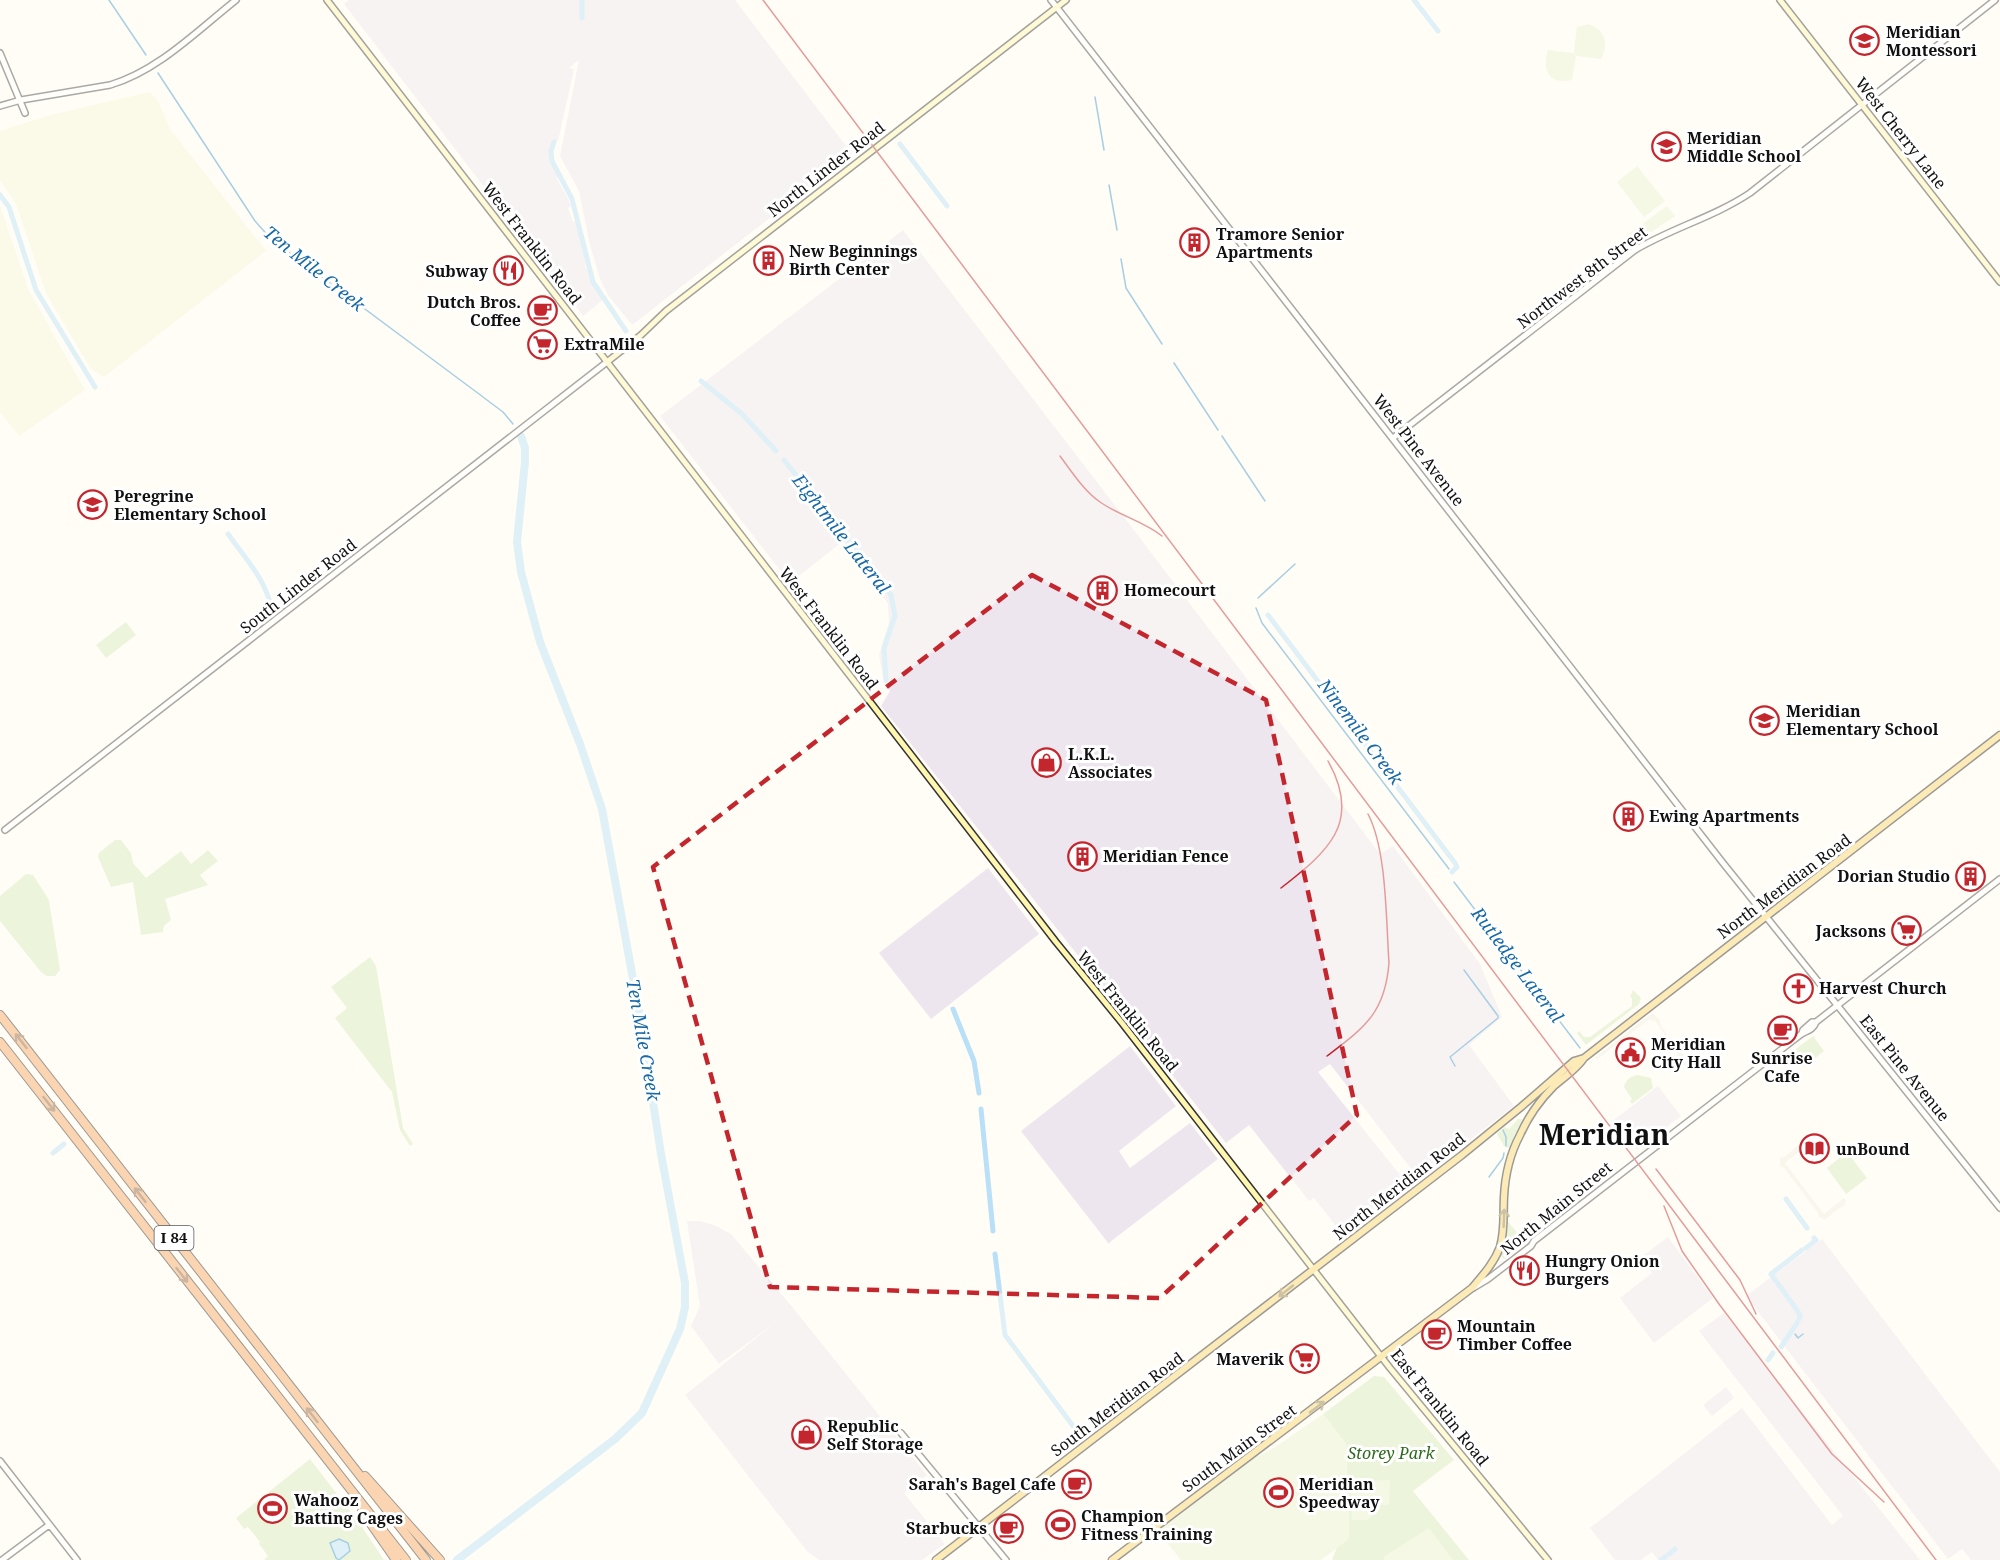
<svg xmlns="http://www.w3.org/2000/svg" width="2000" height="1560" font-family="'Noto Serif',serif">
	<rect width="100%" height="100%" fill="#fffdf5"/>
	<path fill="#eee6ef" d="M 349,0 L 735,0 L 852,154 L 632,325 L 608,295 L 600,279 L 590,245 L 579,191 L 560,156 L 579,60 L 569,68 L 574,69 L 558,141 L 552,142 L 550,156 L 558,177 L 557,179 L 569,201 L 571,206 L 568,208 L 573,222 L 577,220 L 586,267 L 604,299 L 583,316 L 344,4 Z
		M 903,230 L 1127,521 L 1380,854 L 1393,846 L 1480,964 L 1502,1017 L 1469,1045 L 1514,1106 L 1423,1176 L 1416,1175 L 1330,1064 L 1318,1072 L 1408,1185 L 1343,1235 L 1314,1198 L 1309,1201 L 1249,1125 L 1226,1143 L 881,706 L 890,691 L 884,683 L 879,655 L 889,622 L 888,604 L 842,542 L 790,583 L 660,416 Z
		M 988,868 L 1039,934 L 931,1019 L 879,953 Z
		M 1130,1046 L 1176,1106 L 1119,1151 L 1130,1168 L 1190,1123 L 1218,1159 L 1110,1242 L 1109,1244 L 1021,1131 Z
		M 1658,1086 L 1681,1116 L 1637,1150 L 1614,1120 Z
		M 687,1221 L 700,1221 L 714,1225 L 731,1234 L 794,1309 L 927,1475 L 904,1493 L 945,1544 L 922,1560 L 819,1560 L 807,1551 L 685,1395 L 775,1323 L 719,1364 L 691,1326 L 700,1306 Z
		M 1668,1237 L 1713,1298 L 1654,1343 L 1620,1298 L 1652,1273 L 1641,1257 Z
		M 1822,1239 L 2000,1472 L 2000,1560 L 1971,1560 L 1962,1549 L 1948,1559 L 1746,1296 Z
		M 1724,1313 L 1869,1496 L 1920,1560 L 1658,1560 L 1652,1552 L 1641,1560 L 1615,1560 L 1590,1528 L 1742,1408 L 1832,1525 L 1843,1516 L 1699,1331 Z
		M 1726,1387 L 1734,1398 L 1712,1416 L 1703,1405 Z"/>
	<path fill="#f6f3d4" d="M 150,92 L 159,103 L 170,129 L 266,251 L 104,377 L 91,369 L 46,293 L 16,204 L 0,180 L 0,131 L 51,115 Z
		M 0,206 L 29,291 L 85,390 L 19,436 L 0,412 Z"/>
	<path fill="#d5ebbd" d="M 126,622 L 136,635 L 106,658 L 96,645 Z
		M 115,840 L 121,840 L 131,853 L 133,863 L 146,878 L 181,851 L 191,864 L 208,850 L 218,861 L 200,875 L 208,885 L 165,899 L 171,920 L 164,926 L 163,932 L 141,935 L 133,882 L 111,887 L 98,857 L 99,853 Z
		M 26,874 L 33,875 L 49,900 L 60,970 L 55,976 L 47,976 L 41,972 L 0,921 L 0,896 Z
		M 370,957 L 376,966 L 403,1128 L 413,1144 L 410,1146 L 400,1130 L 392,1092 L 335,1018 L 347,1008 L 331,987 Z
		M 1633,990 L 1641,998 L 1639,1004 L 1586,1045 L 1577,1033 L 1579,1031 L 1584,1037 L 1590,1037 L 1632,1006 L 1632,998 L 1630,997 Z
		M 1813,1036 L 1824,1051 L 1804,1067 L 1792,1052 Z
		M 1638,1075 L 1651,1078 L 1653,1088 L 1632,1104 L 1630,1101 L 1632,1099 L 1624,1087 C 1626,1079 1630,1077 1638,1075 Z
		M 1518,1119 L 1522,1119 L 1509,1148 L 1504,1146 L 1497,1134 L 1505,1127 L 1509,1129 Z
		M 1847,1152 L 1867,1178 L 1846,1194 L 1827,1168 Z
		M 1508,1221 C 1511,1226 1518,1232 1519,1237 C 1521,1244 1510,1257 1504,1259 L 1500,1255 Z
		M 1374,1376 L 1384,1377 L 1454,1460 L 1413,1491 L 1469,1560 L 1332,1560 L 1337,1547 L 1349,1538 L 1346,1444 L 1323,1414 Z
		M 310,1459 L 360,1524 L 384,1560 L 264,1560 L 268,1556 L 259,1544 L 260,1542 L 248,1527 L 244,1529 L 236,1518 Z"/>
	<path fill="#e6f2cf" d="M 1589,24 C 1605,30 1609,44 1601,59 L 1576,56 L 1574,53 L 1577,27 Z
		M 1548,50 L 1573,53 L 1576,56 L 1572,80 C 1548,85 1542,70 1548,50 Z
		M 1637,166 L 1665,201 L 1644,217 L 1617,182 Z
		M 1667,206 L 1675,216 L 1632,245 L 1626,236 Z
		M 1323,1414 L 1346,1444 L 1349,1539 L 1321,1560 L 1181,1560 L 1158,1531 L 1254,1458 L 1274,1448 Z
		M 1390,1480 L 1389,1505 L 1380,1505 L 1380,1509 L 1377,1509 L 1368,1520 L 1352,1520 L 1351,1481 Z
		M 271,1496 L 287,1510 L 279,1521 L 269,1524 L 259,1505 Z
		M 1429,1528 L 1453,1560 L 1383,1560 L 1385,1556 Z"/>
	<path fill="#f1ede2" d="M 1651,1014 L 1654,1014 L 1659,1019 L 1661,1026 L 1687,1060 L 1689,1065 L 1678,1065 L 1677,1051 L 1655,1021 L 1648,1020 L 1596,1060 L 1596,1057 Z
		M 1798,1145 L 1802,1144 L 1805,1147 L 1785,1163 L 1824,1214 L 1844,1198 L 1846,1200 L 1844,1206 L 1839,1208 L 1825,1220 L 1819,1217 L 1818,1213 L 1784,1168 L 1780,1166 L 1780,1158 L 1786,1156 Z"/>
	<path fill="#b9e0f7" stroke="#3f96cf" stroke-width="1.5" d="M 339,1539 L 348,1543 L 350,1551 L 339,1560 L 336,1558 L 330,1543 Z"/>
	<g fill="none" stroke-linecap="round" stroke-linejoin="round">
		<path stroke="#3f96cf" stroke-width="1.5" d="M 109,0 L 146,55
			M 158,73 L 255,221 L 271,239 L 475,391 L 503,412 L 513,424
			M 1095,97 L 1104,150
			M 1109,185 L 1117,230
			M 1121,259 L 1126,288 L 1162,344
			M 1174,363 L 1218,430
			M 1222,436 L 1265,501
			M 1258,598 L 1295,564
			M 1256,608 L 1262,623 L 1449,869
			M 1454,882 L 1580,1048
			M 1455,1066 L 1450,1057 L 1498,1018 L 1498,1016 L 1464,970
			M 1503,1130 L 1506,1137 L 1506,1146
			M 1489,1177 L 1503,1158 L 1504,1153
			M 1795,1334 L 1798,1338 L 1803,1334"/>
		<path stroke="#b9e0f7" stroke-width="5" d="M 1414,0 L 1438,31
			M 582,18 L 582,0
			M 554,142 L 551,151 L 552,161 L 572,199 L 593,282 L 626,331
			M 900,144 L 947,206
			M 0,195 L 9,207 L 36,290 L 95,387
			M 701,381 L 742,414 L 776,451
			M 1403,442 L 1408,447
			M 784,460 L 891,595 L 895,616 L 884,648 L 886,680
			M 228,534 C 245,558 270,584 272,615
			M 1268,615 L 1455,863 L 1457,867 L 1452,872
			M 953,1009 L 974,1061 L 979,1093
			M 981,1109 L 993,1231
			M 53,1153 L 64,1144
			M 1786,1199 L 1807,1228
			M 1806,1248 L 1816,1240 L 1814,1238
			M 995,1254 L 1005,1335 L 1082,1438
			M 1799,1319 L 1800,1315 L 1797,1310 L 1771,1274 L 1802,1250
			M 1781,1347 L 1797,1323
			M 1768,1360 L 1773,1353
			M 1669,1554 L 1675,1549
			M 1661,1560 L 1665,1557"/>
		<path stroke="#b9e0f7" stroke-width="8" d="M 457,1560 L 615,1439 L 642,1413 L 680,1329 L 685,1307 L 685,1283 L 661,1154 L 639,1012 L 602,809 L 580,744 L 540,642 L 521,572 L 517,542 L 525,462 L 525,448 L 521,436"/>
		<defs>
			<path id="tertiary" d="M 1051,0 L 1723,863 L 2000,1208
				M 0,53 L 25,113
				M 0,106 L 21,100 L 110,85 C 158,71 198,30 236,0
				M 1393,438 L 1635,250 C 1672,228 1714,217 1750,193 L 1995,0
				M 5,830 L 607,362
				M 1802,1033 L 1803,1030 L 1812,1022 L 1816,1022 L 2000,879
				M 1473,1288 L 1488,1279 L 1531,1246 L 1534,1241 L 1800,1035 C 1805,1031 1813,1031 1816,1022
				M 901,1433 L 1006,1560
				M 0,1461 L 77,1560
				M 2,1560 L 49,1525"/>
			<path id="secondary" d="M 327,0 L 1056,942 L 1122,1023 L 1390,1368 L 1548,1560
				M 1780,0 L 2000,282
				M 607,362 L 641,335 L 666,311 L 1066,0"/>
			<path id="primary" d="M 936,1560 L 1462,1155 L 1521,1107 L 1574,1061 L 1584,1058 L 2000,735
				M 1112,1560 L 1472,1288 C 1483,1275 1494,1263 1500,1247 C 1505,1230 1503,1214 1504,1197 C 1505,1175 1510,1154 1520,1135 C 1528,1117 1540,1100 1554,1086 C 1564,1077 1576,1070 1584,1058"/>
			<path id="motorway" d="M 0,1015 L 426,1560
				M 0,1042 L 406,1560
				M 365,1476 L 440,1560
				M 362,1511 L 396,1560"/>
		</defs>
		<use href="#tertiary" stroke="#444" stroke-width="8"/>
		<use href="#secondary" stroke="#333" stroke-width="8"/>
		<use href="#primary" stroke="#222" stroke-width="9"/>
		<use href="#motorway" stroke="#222" stroke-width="10"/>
		<use href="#tertiary" stroke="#fff" stroke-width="5"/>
		<use href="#secondary" stroke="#fff6b0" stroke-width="5"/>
		<use href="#primary" stroke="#f9d66b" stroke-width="6"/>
		<use href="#motorway" stroke="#f5a25d" stroke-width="8"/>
		<path stroke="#c4262e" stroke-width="1.5" d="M 763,0 L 1936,1560
			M 1060,456 C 1072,472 1084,491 1100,502 C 1120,516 1143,521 1162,536
			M 1281,888 C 1327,852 1363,823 1328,761
			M 1327,1056 C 1365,1027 1385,1013 1389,963 C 1386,921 1387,850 1368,814
			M 1656,1169 L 1740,1280 L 1756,1314
			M 1664,1206 L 1682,1251 L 1719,1304 L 1832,1454 L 1884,1502"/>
	</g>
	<defs><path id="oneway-shaft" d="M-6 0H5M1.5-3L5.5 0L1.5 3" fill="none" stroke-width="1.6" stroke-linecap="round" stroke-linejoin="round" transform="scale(1.5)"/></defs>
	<g stroke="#8e613b">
		<use href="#oneway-shaft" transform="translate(21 1041) rotate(-128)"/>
		<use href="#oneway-shaft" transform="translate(49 1104) rotate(52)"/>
		<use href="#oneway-shaft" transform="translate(140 1195) rotate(-128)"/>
		<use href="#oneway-shaft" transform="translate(182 1275) rotate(52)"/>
		<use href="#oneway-shaft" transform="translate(312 1415) rotate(-128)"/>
	</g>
	<g stroke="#917d42">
		<use href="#oneway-shaft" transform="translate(1504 1218) rotate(-88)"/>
		<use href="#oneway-shaft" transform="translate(1286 1291) rotate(142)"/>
		<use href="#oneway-shaft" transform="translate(1317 1407) rotate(-37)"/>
	</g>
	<path d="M0 0H2000V1560H0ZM 1032,575 L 1266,700 L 1357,1115 L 1160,1298 L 770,1287 L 653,867 Z" fill="#fffdf5" fill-opacity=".55" fill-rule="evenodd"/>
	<path fill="none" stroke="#c4262e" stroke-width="4.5" stroke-dasharray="12 8" stroke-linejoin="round" d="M 1032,575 L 1266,700 L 1357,1115 L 1160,1298 L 770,1287 L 653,867 Z"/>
	<defs>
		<symbol id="school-ring" viewBox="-11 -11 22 22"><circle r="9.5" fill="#fff" stroke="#c4262e" stroke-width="1.5"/><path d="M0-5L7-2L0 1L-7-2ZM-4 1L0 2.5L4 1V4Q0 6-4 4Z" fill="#c4262e"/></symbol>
		<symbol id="building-ring" viewBox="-11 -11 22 22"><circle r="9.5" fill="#fff" stroke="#c4262e" stroke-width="1.5"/><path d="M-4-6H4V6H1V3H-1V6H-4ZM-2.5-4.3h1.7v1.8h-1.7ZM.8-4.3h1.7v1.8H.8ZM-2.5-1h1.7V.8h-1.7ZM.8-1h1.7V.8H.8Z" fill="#c4262e"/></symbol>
		<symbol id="restaurant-ring" viewBox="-11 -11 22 22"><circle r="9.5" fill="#fff" stroke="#c4262e" stroke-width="1.5"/><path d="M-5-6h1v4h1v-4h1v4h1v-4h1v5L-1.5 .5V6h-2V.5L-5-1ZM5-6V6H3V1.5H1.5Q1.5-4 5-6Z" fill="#c4262e"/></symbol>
		<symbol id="cafe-ring" viewBox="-11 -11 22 22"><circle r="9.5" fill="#fff" stroke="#c4262e" stroke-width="1.5"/><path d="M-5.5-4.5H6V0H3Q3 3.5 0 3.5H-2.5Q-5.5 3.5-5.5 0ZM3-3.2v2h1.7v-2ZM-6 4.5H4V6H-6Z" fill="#c4262e"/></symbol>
		<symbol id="supermarket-ring" viewBox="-11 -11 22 22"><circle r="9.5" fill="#fff" stroke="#c4262e" stroke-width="1.5"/><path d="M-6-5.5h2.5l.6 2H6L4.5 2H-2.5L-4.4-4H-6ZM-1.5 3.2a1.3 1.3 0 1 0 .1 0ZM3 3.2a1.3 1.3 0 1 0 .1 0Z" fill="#c4262e"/></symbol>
		<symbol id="shop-ring" viewBox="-11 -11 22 22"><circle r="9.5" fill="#fff" stroke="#c4262e" stroke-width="1.5"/><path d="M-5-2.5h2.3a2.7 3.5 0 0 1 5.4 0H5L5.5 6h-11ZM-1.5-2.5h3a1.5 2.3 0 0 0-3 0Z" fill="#c4262e"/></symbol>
		<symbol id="church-ring" viewBox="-11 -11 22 22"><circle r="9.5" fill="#fff" stroke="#c4262e" stroke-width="1.5"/><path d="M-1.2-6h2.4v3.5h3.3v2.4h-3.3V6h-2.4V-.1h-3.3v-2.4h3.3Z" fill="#c4262e"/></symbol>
		<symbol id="civic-ring" viewBox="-11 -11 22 22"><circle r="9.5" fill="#fff" stroke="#c4262e" stroke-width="1.5"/><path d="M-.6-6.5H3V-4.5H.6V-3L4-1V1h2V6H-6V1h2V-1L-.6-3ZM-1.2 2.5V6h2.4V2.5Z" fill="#c4262e"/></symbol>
		<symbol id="library-ring" viewBox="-11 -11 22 22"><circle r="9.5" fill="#fff" stroke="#c4262e" stroke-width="1.5"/><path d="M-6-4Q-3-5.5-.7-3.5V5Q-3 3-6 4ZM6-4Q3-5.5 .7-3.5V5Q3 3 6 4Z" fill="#c4262e"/></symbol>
		<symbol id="stadium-ring" viewBox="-11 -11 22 22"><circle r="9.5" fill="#fff" stroke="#c4262e" stroke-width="1.5"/><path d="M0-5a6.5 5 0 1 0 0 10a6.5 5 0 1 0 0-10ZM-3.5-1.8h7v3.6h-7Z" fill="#c4262e"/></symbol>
	</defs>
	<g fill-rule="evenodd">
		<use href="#school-ring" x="1848" y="24" width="33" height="33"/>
		<use href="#school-ring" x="1650" y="130" width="33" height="33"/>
		<use href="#building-ring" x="1178" y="226" width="33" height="33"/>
		<use href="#building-ring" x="752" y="244" width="33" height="33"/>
		<use href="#restaurant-ring" x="492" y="254" width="33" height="33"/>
		<use href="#cafe-ring" x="526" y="294" width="33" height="33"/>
		<use href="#supermarket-ring" x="526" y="328" width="33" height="33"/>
		<use href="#school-ring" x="76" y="488" width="33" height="33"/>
		<use href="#building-ring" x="1086" y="574" width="33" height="33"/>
		<use href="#school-ring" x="1748" y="704" width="33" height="33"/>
		<use href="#shop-ring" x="1030" y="746" width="33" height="33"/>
		<use href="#building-ring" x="1612" y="800" width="33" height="33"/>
		<use href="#building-ring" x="1066" y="840" width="33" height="33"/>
		<use href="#building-ring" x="1954" y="860" width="33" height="33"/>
		<use href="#supermarket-ring" x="1890" y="914" width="33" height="33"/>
		<use href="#church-ring" x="1782" y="972" width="33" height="33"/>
		<use href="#cafe-ring" x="1766" y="1014" width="33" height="33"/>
		<use href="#civic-ring" x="1614" y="1036" width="33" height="33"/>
		<use href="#library-ring" x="1798" y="1132" width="33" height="33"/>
		<use href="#restaurant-ring" x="1508" y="1254" width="33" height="33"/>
		<use href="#cafe-ring" x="1420" y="1318" width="33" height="33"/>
		<use href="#supermarket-ring" x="1288" y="1342" width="33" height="33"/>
		<use href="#shop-ring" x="790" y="1418" width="33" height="33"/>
		<use href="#cafe-ring" x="1060" y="1468" width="33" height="33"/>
		<use href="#stadium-ring" x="1262" y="1476" width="33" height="33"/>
		<use href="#stadium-ring" x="256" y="1492" width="33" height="33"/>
		<use href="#stadium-ring" x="1044" y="1508" width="33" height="33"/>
		<use href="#cafe-ring" x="992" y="1512" width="33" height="33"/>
	</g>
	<g text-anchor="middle" stroke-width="6" stroke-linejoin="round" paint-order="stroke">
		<rect fill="#fff" stroke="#585858" stroke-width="1.5" x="154.5" y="1226" width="39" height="24" rx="4.5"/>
		<g font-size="15" font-weight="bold" fill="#111">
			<text x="174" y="1243">I 84</text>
		</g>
		<g font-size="16" font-weight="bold" fill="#111" stroke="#fff" text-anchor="start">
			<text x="1886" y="38">Meridian<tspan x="1886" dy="18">Montessori</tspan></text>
			<text x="1687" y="144">Meridian<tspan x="1687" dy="18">Middle School</tspan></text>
			<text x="1216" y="240">Tramore Senior<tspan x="1216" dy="18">Apartments</tspan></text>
			<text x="789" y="257">New Beginnings<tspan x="789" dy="18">Birth Center</tspan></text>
			<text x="488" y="277" text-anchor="end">Subway</text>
			<text x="521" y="308" text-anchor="end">Dutch Bros.<tspan x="521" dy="18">Coffee</tspan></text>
			<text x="564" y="350">ExtraMile</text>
			<text x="114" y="502">Peregrine<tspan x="114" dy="18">Elementary School</tspan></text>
			<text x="1124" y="596">Homecourt</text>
			<text x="1786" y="717">Meridian<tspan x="1786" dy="18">Elementary School</tspan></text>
			<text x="1068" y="760">L.K.L.<tspan x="1068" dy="18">Associates</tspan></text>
			<text x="1649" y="822">Ewing Apartments</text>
			<text x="1103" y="862">Meridian Fence</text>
			<text x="1950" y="882" text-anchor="end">Dorian Studio</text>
			<text x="1886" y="937" text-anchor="end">Jacksons</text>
			<text x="1819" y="994">Harvest Church</text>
			<text x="1651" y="1050">Meridian<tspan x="1651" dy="18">City Hall</tspan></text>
			<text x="1782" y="1064" text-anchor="middle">Sunrise<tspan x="1782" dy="18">Cafe</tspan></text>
			<text x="1836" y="1155">unBound</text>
			<text x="1545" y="1267">Hungry Onion<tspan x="1545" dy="18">Burgers</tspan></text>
			<text x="1457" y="1332">Mountain<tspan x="1457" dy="18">Timber Coffee</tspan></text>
			<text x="1284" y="1365" text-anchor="end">Maverik</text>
			<text x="827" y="1432">Republic<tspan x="827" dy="18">Self Storage</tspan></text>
			<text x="1056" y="1490" text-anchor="end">Sarah's Bagel Cafe</text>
			<text x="1299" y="1490">Meridian<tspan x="1299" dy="18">Speedway</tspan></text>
			<text x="294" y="1506">Wahooz<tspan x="294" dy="18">Batting Cages</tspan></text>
			<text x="1081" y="1522">Champion<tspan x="1081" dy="18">Fitness Training</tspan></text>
			<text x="987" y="1534" text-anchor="end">Starbucks</text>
		</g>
		<g font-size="16" fill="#111" stroke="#fff">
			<text transform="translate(1901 133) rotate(52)" y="6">West Cherry Lane</text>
			<text transform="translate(826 169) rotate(-38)" y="6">North Linder Road</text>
			<text transform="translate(532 243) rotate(52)" y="6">West Franklin Road</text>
			<text transform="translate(1582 277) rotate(-37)" y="6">Northwest 8th Street</text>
			<text transform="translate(1419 450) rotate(52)" y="6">West Pine Avenue</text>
			<text transform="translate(298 586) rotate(-38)" y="6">South Linder Road</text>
			<text transform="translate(829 628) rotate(52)" y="6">West Franklin Road</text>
			<text transform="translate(1784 886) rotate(-37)" y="6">North Meridian Road</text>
			<text transform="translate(1128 1011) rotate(51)" y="6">West Franklin Road</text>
			<text transform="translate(1905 1068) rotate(51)" y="6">East Pine Avenue</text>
			<text transform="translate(1399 1186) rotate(-38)" y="6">North Meridian Road</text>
			<text transform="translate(1556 1208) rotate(-39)" y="6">North Main Street</text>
			<text transform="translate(1117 1404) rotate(-37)" y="6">South Meridian Road</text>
			<text transform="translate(1440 1407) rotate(51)" y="6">East Franklin Road</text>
			<text transform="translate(1239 1448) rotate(-36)" y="6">South Main Street</text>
		</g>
		<g font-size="16" font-style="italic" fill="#2f6b1f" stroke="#fff">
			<text x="1391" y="1459">Storey Park</text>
		</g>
		<g font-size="18" font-style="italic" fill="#1768a6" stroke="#fff">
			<text transform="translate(314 269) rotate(39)" y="6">Ten Mile Creek</text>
			<text transform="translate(841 534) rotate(52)" y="6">Eightmile Lateral</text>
			<text transform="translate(1360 732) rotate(53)" y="6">Ninemile Creek</text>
			<text transform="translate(1517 965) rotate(53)" y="6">Rutledge Lateral</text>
			<text transform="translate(643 1040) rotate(80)" y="6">Ten Mile Creek</text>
		</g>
		<g font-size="28" font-weight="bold" fill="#111" stroke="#fff">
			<text x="1604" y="1145">Meridian</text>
		</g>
	</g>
</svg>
